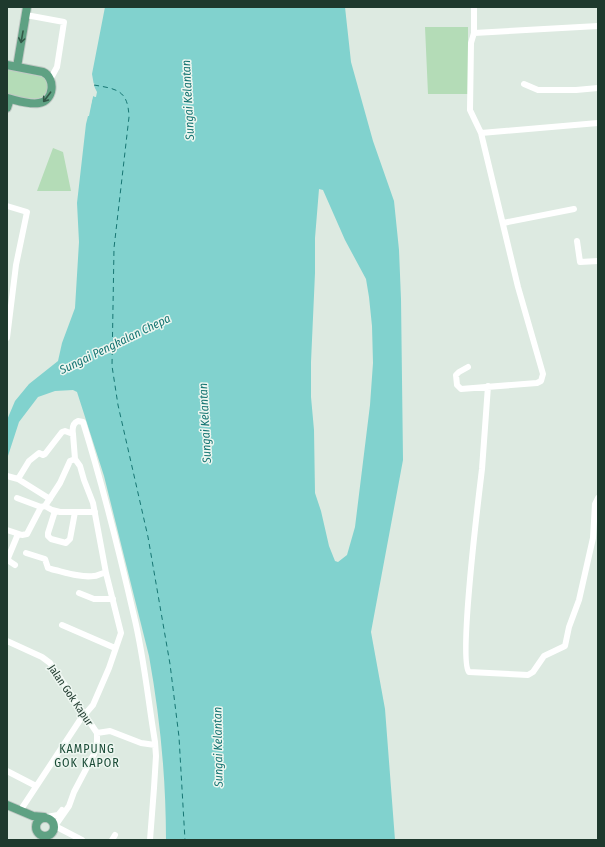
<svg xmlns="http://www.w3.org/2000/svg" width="605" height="847" font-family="'Fira Sans Condensed',sans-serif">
	<rect width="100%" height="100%" fill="#ddeae1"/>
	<path fill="#b4dcb7" d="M 425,27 L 468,27 L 468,94 L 428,94 Z
		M 7,69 L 43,77 C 47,80 48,84 47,89 C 44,106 19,96 7,94 Z
		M 53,148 L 63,152 L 71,191 L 37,191 Z"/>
	<path fill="#81d2ce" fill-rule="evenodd" d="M 105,7 L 345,7 L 351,62 L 373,141 L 394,201 L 399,250 L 401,299 L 403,460 L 371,632 L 385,709 L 395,840 L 166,840 C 166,778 160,717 149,656 L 104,476 L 77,392 L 73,390 L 55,391 L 38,397 L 19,422 L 7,459 L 7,420 L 15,401 L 29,384 L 58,361 L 62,343 L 75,308 L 79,242 L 77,203 L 86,124 L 93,96 L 96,97 L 92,74 ZM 319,189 L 323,190 L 345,240 L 366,279 L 369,297 L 372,326 L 373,363 L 370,405 L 355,527 L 347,555 L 338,562 L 335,561 L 329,546 L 321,511 L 315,493 L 314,430 L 311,397 L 311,362 L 315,273 L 315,238 Z"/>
	<path fill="#ddeae1" d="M 92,83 L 95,84 L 94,86 L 97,92 L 96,97 L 93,96 L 89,116 L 87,116 L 91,96 L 95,95 L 95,93 L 92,87 Z"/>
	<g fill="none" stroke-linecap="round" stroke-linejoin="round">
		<path stroke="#177673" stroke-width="1" stroke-dasharray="5 4" stroke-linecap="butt" d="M 94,85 C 117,89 128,90 129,117 L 114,248 L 112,366 L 118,405 L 148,537 L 170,664 L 179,737 L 185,840"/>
		<defs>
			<path id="major" d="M 7,65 L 43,72 C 56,78 54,101 39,103 C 29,105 16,100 7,98
				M 17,67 L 27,7
				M 7,108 L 10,99
				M 7,805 L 33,816 L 44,817
				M36 827a9 9 0 1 1 18 0a9 9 0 1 1-18 0Z"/>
		</defs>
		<use href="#major" stroke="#c0c8c4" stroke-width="10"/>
		<path stroke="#fff" stroke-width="6" d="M 26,15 L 64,22 L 57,67 L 51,78
			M 474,33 L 598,26
			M 524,84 L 538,90 L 576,90 L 598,88
			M 481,133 L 598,123
			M 7,206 L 27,212 L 16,265 L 7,338
			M 503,223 L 574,209
			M 577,241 L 580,262 L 598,261
			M 468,367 L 459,372 L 456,375 L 457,385 L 461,389 L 537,383 L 541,381 L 543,374 L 518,287 L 481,133 L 470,110 L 471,43 L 474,33 L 474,7
			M 488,386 C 486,414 484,441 482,469 C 479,494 458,662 469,672 L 528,675 L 533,672 L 544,656 L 565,646 L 569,627 L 579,600 L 593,538 L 595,504 L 598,498
			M 73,434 C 72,428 73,423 78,421 L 83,422 C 103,486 119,551 134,616 C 144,657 148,700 155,742 L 156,756 L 154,788 L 150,840
			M 7,476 L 18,479 L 50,499
			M 18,479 L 29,461 L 39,453 L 43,455 L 45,454 L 62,432 L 65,431 L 73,434 L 75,459
			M 17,498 L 41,507 L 45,506 L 52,510 L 60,512 L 95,512
			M 55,511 L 48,533 L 48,536 L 51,539 L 66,543 L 70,539 L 75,512
			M 7,530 L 22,535 L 27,534 L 41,507
			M 26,553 L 45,559 L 48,568 L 51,569 C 64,572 80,578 94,576 C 98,576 100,573 106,573
			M 15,565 L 9,561 L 8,558 L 18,534
			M 79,593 L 94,599 L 113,599
			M 62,625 L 115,648
			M 7,641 L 42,657 L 50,663 L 97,733 L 97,746 L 94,754 L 74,792 L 69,806 L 55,826 L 82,840
			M 97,733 L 110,731 L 141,743 L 155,745
			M 7,771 L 36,786
			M 20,811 L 80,720 L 93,705 L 109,668 L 121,633 L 106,573 L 93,503 L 84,480 L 80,466 L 75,459 L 70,461 L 60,483 L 45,506
			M 46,817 L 58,815 L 62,810
			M 112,840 L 115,835"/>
		<use href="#major" stroke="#5fa183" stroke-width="8"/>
	</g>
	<defs><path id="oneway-shaft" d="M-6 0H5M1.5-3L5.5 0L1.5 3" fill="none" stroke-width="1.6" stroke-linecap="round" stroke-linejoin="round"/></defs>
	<g stroke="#325847">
		<use href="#oneway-shaft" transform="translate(22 37) rotate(100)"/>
		<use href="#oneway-shaft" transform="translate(47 97) rotate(127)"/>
	</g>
	<g text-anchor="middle" stroke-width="3" stroke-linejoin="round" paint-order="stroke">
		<g font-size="11" fill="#1e392d" stroke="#edf6f0">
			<text transform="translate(71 695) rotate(56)" y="4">Jalan Gok Kapur</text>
		</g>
		<g font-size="12" font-style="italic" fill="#177673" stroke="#edf6f0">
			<text transform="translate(188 100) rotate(-93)" y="4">Sungai Kelantan</text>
			<text transform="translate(115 344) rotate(-26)" y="4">Sungai Pengkalan Chepa</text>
			<text transform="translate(205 423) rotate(-93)" y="4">Sungai Kelantan</text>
			<text transform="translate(218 747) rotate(-91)" y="4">Sungai Kelantan</text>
		</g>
		<g font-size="12" letter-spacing="1" fill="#1a4b36" stroke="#edf6f0">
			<text x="87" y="753">KAMPUNG<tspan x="87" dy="14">GOK KAPOR</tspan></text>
		</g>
	</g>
	<rect width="605" height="847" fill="none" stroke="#1e392d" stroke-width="16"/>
</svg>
